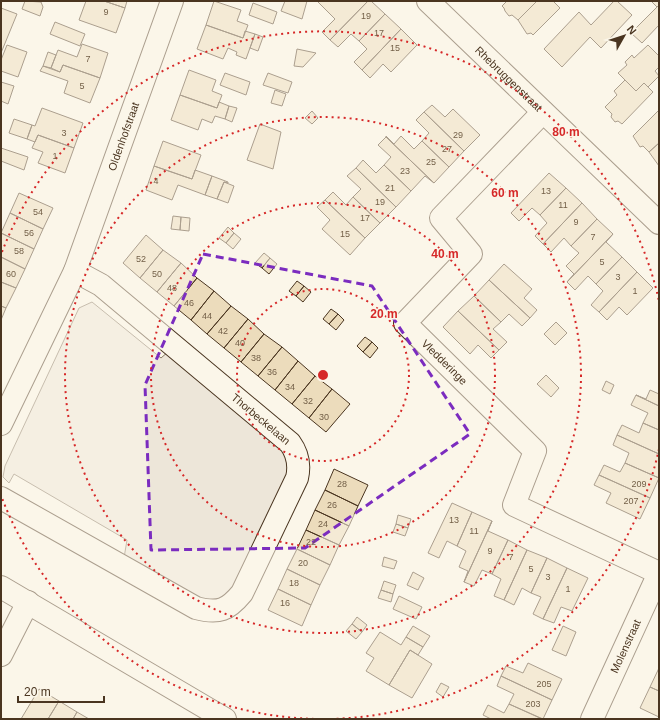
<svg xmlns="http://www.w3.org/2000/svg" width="660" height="720" font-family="Arial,sans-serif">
	<rect width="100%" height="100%" fill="#fbf6e9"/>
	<path fill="#ede6d9" stroke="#887966" d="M 92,302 L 161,358 L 169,351 L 282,446 L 292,461 L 291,475 L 235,591 L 215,606 L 124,558 L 127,540 L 14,474 L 9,483 L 3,477 L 5,466 L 79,308 Z"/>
	<path fill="#ecdcbc" stroke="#4a3520" d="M 25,1 L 41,2 L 43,7 L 40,16 L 22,9 Z
		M 86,1 L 104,1 L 125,8 L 116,33 L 79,20 Z
		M 104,1 L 127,1 L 125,8 Z
		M 214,1 L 241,10 L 237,21 L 248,25 L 243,38 L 206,25 Z
		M 285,1 L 307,1 L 302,19 L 281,11 Z
		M 317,1 L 368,1 L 330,40 L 322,32 L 335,19 Z
		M 368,1 L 371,1 L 385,14 L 359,41 L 351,34 L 338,47 L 330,40 Z
		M 507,1 L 537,1 L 518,20 L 512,15 L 509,16 L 505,11 L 504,8 L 502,6 Z
		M 537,1 L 555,1 L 554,2 L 560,8 L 533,35 L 531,33 L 527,34 L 518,20 Z
		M 614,1 L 617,1 L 632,15 L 601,48 L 590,37 L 562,67 L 544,49 L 579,12 L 591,25 Z
		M 651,1 L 659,1 L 659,5 L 657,7 Z
		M 253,3 L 277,12 L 273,24 L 249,15 Z
		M 659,5 L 659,25 L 642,43 L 631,33 Z
		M 1,8 L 17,14 L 1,53 Z
		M 385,14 L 401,29 L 362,70 L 354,62 L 367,49 L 359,41 Z
		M 55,22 L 85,34 L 80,46 L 50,34 Z
		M 206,25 L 243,38 L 245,31 L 255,34 L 246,59 L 236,55 L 237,52 L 228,48 L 223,59 L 197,49 Z
		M 401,29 L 417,45 L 391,72 L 383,64 L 370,78 L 362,70 Z
		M 255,34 L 263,37 L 258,51 L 250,48 Z
		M 82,44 L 108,53 L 100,78 L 63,65 L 60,72 L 51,68 L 58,50 L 77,57 Z
		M 7,45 L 27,52 L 18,77 L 1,71 L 1,60 Z
		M 648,45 L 659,56 L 659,67 L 655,71 L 659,76 L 648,87 L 644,83 L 636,91 L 618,73 L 627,65 L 625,62 L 632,55 L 634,58 Z
		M 297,49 L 316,53 L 303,67 L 294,66 Z
		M 48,52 L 56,55 L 51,68 L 43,66 Z
		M 63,65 L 100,78 L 90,103 L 64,93 L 68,81 L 40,71 L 43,66 L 60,72 Z
		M 189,70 L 216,80 L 212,91 L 222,95 L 217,108 L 180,95 Z
		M 225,73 L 250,82 L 246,95 L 220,85 Z
		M 268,73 L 292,82 L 288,93 L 263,85 Z
		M 625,80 L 636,91 L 644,83 L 653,92 L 622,124 L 618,121 L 615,122 L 611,117 L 612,114 L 605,107 L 617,95 L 614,91 Z
		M 1,82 L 14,86 L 8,104 L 1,101 Z
		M 275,90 L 286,94 L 282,106 L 271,103 Z
		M 180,95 L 217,108 L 219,102 L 229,106 L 225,119 L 215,116 L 212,123 L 202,119 L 198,130 L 171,120 Z
		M 432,105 L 445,117 L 453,109 L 480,135 L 464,151 L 424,112 Z
		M 229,106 L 237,108 L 232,122 L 225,119 Z
		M 42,108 L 83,123 L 74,148 L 38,135 L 35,142 L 27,139 L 32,125 L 35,126 Z
		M 659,110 L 659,143 L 649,152 L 643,146 L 640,147 L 633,136 Z
		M 312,111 L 318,118 L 312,124 L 305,118 Z
		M 424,112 L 464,151 L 449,167 L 422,141 L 429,133 L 416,120 Z
		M 14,119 L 32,125 L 27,139 L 9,133 Z
		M 260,124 L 281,132 L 273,169 L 247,160 Z
		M 38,135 L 74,148 L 65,173 L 38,163 L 43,152 L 32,148 Z
		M 386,136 L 394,144 L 401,136 L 414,149 L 422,141 L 449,167 L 434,183 L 386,137 Z
		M 386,137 L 434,183 L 425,176 L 411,191 L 384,165 L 391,157 L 378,145 Z
		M 163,141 L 201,155 L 192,179 L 154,166 Z
		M 659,143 L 659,166 L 649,152 Z
		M 1,148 L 28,157 L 24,170 L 1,161 Z
		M 363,160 L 376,173 L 384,165 L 411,191 L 396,207 L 356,168 Z
		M 154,166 L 192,179 L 195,170 L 212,176 L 205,195 L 178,185 L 172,200 L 146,190 Z
		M 356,168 L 396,207 L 380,223 L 353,197 L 361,189 L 347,176 Z
		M 549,173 L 566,188 L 540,215 L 532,208 L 519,221 L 511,213 Z
		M 212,176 L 228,182 L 228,183 L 224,182 L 217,199 L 205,195 Z
		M 224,182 L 234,186 L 228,203 L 217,199 Z
		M 566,188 L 582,203 L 543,244 L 535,236 L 547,223 L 540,215 Z
		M 333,192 L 346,205 L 353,197 L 380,223 L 365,238 L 325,200 Z
		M 19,193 L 53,208 L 43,229 L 10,213 Z
		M 325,200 L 365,238 L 350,255 L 322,229 L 330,220 L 317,207 Z
		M 582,203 L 597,219 L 571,246 L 564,238 L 551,252 L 543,244 Z
		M 10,213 L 43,229 L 34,249 L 1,233 Z
		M 173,216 L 181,217 L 180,230 L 171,229 Z
		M 181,217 L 190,218 L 189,231 L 180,230 Z
		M 597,219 L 613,234 L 567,282 L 574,274 L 566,266 L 579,253 L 571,246 Z
		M 228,227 L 234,233 L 226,243 L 219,238 Z
		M 1,233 L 34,249 L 25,269 L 1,257 Z
		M 234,233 L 241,239 L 233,249 L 226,243 Z
		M 613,234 L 606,242 L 622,257 L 596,284 L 588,276 L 575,290 L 567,282 Z
		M 146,235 L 163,250 L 140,278 L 123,263 Z
		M 163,250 L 181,263 L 157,292 L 140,278 Z
		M 264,253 L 270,258 L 262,268 L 255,263 Z
		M 1,257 L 25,269 L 16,288 L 1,282 Z
		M 622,257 L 637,272 L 599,312 L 591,305 L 603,291 L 596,284 Z
		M 270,258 L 277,264 L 269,274 L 262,268 Z
		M 181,263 L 197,278 L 174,306 L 157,292 Z
		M 504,264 L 532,289 L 524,298 L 537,310 L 530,318 L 489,280 Z
		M 637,272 L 653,288 L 627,315 L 619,307 L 607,320 L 599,312 Z
		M 197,278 L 214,291 L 191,320 L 174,306 Z
		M 489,280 L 530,318 L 522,326 L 509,314 L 501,322 L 474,296 Z
		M 297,281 L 304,286 L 296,296 L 289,291 Z
		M 1,282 L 16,288 L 6,308 L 1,306 Z
		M 304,286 L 311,292 L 303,302 L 296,296 Z
		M 214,291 L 231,306 L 207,334 L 191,320 Z
		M 474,296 L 501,322 L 493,329 L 507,342 L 499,350 L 458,311 Z
		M 1,306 L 6,308 L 1,320 Z
		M 231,306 L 248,319 L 224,348 L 207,334 Z
		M 331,309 L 338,314 L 329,324 L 323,319 Z
		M 458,311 L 499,350 L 491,358 L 478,345 L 470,354 L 443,327 Z
		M 338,314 L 344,320 L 336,330 L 329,324 Z
		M 248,319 L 264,334 L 241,362 L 224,348 Z
		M 556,322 L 567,333 L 555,345 L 544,334 Z
		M 264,334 L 282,347 L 258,376 L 241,362 Z
		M 365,337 L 372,342 L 363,352 L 357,346 Z
		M 372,342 L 378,348 L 370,358 L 363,352 Z
		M 282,347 L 298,361 L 275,390 L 258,376 Z
		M 298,361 L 315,376 L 292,404 L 275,390 Z
		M 546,375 L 559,388 L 551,397 L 537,384 Z
		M 315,376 L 332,389 L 309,418 L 292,404 Z
		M 606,381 L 614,385 L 610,394 L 602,390 Z
		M 332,389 L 350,404 L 326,432 L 309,418 Z
		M 650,390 L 659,394 L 659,406 L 636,395 L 646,399 Z
		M 636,395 L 659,406 L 659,430 L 643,423 L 648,413 L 631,405 Z
		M 643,423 L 659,430 L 659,454 L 617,435 L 622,425 L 639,433 Z
		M 617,435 L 659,454 L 659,478 L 625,463 L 629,453 L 613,445 Z
		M 625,463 L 659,478 L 650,498 L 599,475 L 604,465 L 620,472 Z
		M 334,469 L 368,485 L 358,506 L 325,490 Z
		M 599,475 L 650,498 L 640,519 L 606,503 L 611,493 L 594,485 Z
		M 325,490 L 358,506 L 349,526 L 315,510 Z
		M 452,503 L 472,512 L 457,546 L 447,541 L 439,558 L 428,553 Z
		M 315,510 L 349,526 L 339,545 L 306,530 Z
		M 472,512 L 492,521 L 464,582 L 468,571 L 459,567 L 466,551 L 457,546 Z
		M 398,515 L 411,519 L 408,528 L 396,524 Z
		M 492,521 L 488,531 L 508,540 L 492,574 L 482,570 L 474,586 L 464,582 Z
		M 396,524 L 408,528 L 405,536 L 393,532 Z
		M 306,530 L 339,545 L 330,565 L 297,549 Z
		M 508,540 L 527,550 L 504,600 L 494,596 L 501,579 L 492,574 Z
		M 297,549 L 330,565 L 320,585 L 287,569 Z
		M 527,550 L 547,558 L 531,593 L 522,588 L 514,605 L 504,600 Z
		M 384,557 L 397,561 L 394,569 L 382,566 Z
		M 547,558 L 567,568 L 543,619 L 533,614 L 541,597 L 531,593 Z
		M 567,568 L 588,578 L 572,611 L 561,607 L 554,623 L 543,619 Z
		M 287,569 L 320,585 L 311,605 L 278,589 Z
		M 413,572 L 424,578 L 418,590 L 407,585 Z
		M 384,581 L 396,585 L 393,594 L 381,590 Z
		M 278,589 L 311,605 L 302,626 L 268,610 Z
		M 381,590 L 393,594 L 391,602 L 378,598 Z
		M 399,596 L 422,607 L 416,619 L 393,609 Z
		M 357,617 L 367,625 L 362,632 L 352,624 Z
		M 352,624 L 362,632 L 356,639 L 346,631 Z
		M 413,626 L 430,636 L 423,647 L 406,637 Z
		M 563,626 L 576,632 L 566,656 L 552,650 Z
		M 380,632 L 401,645 L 406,637 L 423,647 L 418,655 L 410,650 L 389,685 L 366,671 L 374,658 L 366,653 Z
		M 410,650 L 432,664 L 412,698 L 389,685 Z
		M 528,663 L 562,679 L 552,700 L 501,676 L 506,666 L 523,673 Z
		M 659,668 L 659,691 L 650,687 Z
		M 501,676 L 552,700 L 543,719 L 509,704 L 514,694 L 497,686 Z
		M 441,683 L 449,687 L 443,697 L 436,692 Z
		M 650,687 L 659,691 L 659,717 L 640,708 Z
		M 39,689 L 59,701 L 48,719 L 21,719 Z
		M 59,701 L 77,712 L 73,719 L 48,719 Z
		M 509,704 L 542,719 L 491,719 L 483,715 L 488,705 L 504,713 Z
		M 77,712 L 89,719 L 73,719 Z"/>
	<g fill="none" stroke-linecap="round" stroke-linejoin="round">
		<defs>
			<g id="street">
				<path id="s1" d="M 428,1 L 659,223"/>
				<path id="s2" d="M 543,112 L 441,218 L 471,254 L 405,323 L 535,451 L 514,505 L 659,573"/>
				<path id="s3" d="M 1,424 L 75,271 L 172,1"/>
				<path d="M 1,498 L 196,608 C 219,614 228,610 242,593 L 297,478 C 300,465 298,454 290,443 L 101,285 L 75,271"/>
				<path d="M 1,655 L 28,602"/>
			</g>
			<g id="secondary">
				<path d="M 1,587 L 225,719"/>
				<path id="s4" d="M 592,719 L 659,573"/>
			</g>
		</defs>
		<use href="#street" stroke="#4a3520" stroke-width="24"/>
		<use href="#secondary" stroke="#4a3520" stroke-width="24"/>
		<use href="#street" stroke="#fbf6e9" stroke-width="22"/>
		<use href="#secondary" stroke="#fbf6e9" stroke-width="22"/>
	</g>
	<path d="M0 0H660V720H0ZM 203,254 L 372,286 L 470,434 L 305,548 L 151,550 L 145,385 Z" fill="#fbf6e9" fill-opacity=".55" fill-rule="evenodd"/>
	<path fill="none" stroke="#7b2cbf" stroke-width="3" stroke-dasharray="8 5" stroke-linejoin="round" d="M 203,254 L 372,286 L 470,434 L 305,548 L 151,550 L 145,385 Z"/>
	<g fill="none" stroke="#d62828" stroke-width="2" stroke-dasharray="2 4">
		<circle cx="323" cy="375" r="86"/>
		<circle cx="323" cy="375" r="172"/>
		<circle cx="323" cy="375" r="258"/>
		<path d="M659 449A344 344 0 0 1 326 719M320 719A344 344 0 0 1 2 498M2 252A344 344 0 0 1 659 301"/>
	</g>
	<g text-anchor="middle" stroke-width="3" stroke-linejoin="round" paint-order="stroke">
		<g font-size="9" fill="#725f47">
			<text x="106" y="15">9</text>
			<text x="366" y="19">19</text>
			<text x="379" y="36">17</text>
			<text x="395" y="51">15</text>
			<text x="88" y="62">7</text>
			<text x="82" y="89">5</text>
			<text x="64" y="136">3</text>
			<text x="458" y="138">29</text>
			<text x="447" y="152">27</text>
			<text x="55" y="159">1</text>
			<text x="431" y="165">25</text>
			<text x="405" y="174">23</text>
			<text x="156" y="184">4</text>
			<text x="390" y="191">21</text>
			<text x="546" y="194">13</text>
			<text x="380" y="205">19</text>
			<text x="563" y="208">11</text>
			<text x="38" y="215">54</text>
			<text x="365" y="221">17</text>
			<text x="576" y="225">9</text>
			<text x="29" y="236">56</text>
			<text x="345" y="237">15</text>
			<text x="593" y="240">7</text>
			<text x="19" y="254">58</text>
			<text x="141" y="262">52</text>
			<text x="602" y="265">5</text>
			<text x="11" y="277">60</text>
			<text x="157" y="277">50</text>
			<text x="618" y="280">3</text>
			<text x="172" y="291">48</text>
			<text x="635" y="294">1</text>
			<text x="189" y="306">46</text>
			<text x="207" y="319">44</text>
			<text x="223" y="334">42</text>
			<text x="240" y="346">40</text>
			<text x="256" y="361">38</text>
			<text x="272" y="375">36</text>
			<text x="290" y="390">34</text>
			<text x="308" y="404">32</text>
			<text x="324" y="420">30</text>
			<text x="342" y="487">28</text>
			<text x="639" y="487">209</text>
			<text x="631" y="504">207</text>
			<text x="332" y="508">26</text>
			<text x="454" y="523">13</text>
			<text x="323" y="527">24</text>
			<text x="474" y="534">11</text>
			<text x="311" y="545">22</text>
			<text x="490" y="554">9</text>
			<text x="511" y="560">7</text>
			<text x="303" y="566">20</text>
			<text x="531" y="572">5</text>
			<text x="548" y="580">3</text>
			<text x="294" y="586">18</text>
			<text x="568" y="592">1</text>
			<text x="285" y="606">16</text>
			<text x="544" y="687">205</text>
			<text x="533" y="707">203</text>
		</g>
		<g font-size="11" fill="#4a3520" stroke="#fbf6e9">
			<text dy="4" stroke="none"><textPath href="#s1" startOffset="112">Rhebruggenstraat</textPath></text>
			<text dy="4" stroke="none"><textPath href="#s3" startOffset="313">Oldenhofstraat</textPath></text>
			<text dy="4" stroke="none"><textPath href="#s2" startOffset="345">Vledderinge</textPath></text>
			<text transform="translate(261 419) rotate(40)" y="4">Thorbeckelaan</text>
			<text dy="4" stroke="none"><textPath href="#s4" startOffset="80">Molenstraat</textPath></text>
		</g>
	</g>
	<circle cx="323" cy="375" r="6" fill="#d62828" stroke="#fbf6e9" stroke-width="2"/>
	<g font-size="12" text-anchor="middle" font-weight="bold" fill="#d62828" stroke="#fbf6e9" stroke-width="3" stroke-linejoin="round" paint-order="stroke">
		<text x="566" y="136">80 m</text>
		<text x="505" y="197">60 m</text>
		<text x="445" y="258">40 m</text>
		<text x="384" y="318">20 m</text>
	</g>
	<rect width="660" height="720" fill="none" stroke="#4a3520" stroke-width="4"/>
	<g transform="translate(624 36) rotate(51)" stroke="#fbf6e9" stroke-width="3" paint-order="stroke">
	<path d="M0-3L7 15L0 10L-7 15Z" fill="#4a3520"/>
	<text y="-6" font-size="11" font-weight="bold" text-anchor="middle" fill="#4a3520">N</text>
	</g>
	<path d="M18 696v6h86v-6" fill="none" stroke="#4a3520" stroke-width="2"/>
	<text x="24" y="696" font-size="12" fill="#4a3520" stroke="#fbf6e9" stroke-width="3" paint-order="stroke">20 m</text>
</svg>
